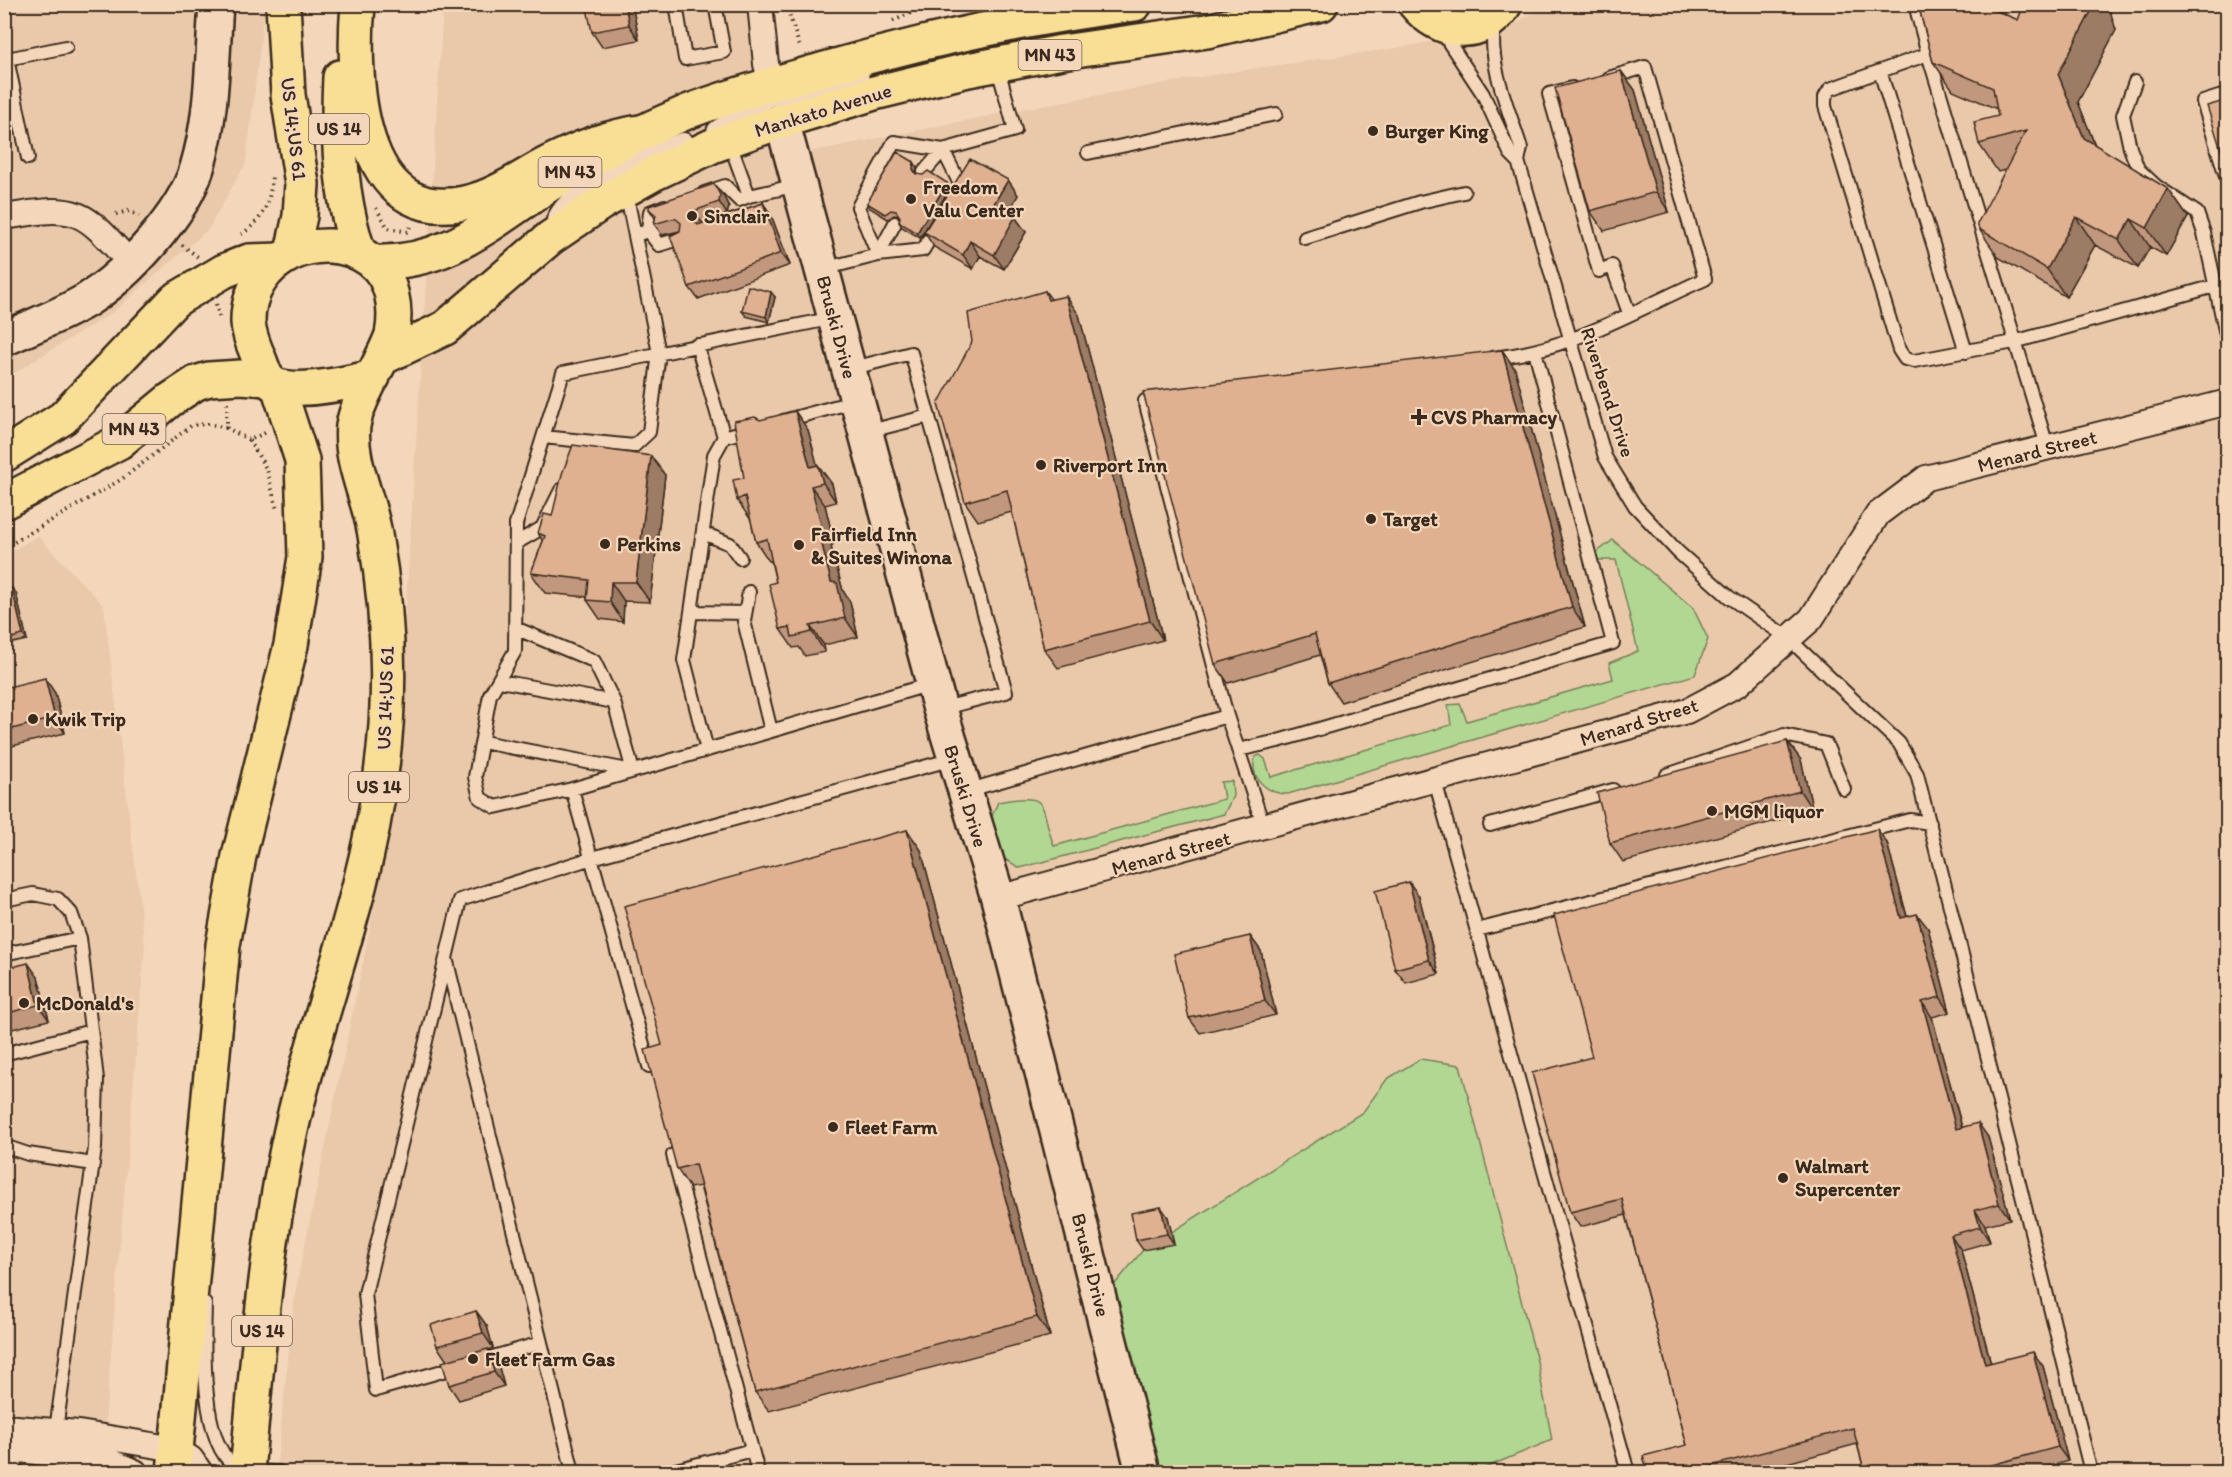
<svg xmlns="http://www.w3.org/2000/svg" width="2232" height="1477" font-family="Itim,sans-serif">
	<rect width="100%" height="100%" fill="#f4d7ba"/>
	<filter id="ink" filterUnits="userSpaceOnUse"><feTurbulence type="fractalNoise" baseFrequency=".0167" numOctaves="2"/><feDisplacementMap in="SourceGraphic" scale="12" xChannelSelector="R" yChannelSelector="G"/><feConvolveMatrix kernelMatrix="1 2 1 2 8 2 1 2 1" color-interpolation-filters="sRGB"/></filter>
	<g filter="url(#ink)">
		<path fill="#eac9ab" d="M 5,5 L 265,5 L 246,163 L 208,230 L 113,312 L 5,379 Z
			M 443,5 L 754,5 L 779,158 L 1037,106 L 1223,73 L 1409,46 L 1515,24 L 1544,5 L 2227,5 L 2227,1472 L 276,1472 L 295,1293 L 380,879 L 399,715 Z
			M 38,536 L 104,606 L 145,947 L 101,1472 L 5,1472 L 4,555 Z"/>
		<path fill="#b2d792" stroke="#768058" stroke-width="1.5" d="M 1613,540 L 1693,608 L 1708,639 L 1695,675 L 1288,794 C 1268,794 1249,779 1255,757 L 1260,755 L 1265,759 L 1271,777 L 1451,725 L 1448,705 L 1460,704 L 1467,721 L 1613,679 L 1609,663 L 1638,651 L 1616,560 L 1595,560 L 1593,555 Z
			M 1232,781 L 1233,796 L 1224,814 L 1020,868 L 1001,857 L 992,816 L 998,802 C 1053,792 1038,803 1054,846 L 1224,799 L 1221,782 Z
			M 1420,1059 L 1460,1065 L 1538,1365 L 1552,1440 L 1475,1472 L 1162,1472 L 1110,1290 L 1143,1250 L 1363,1112 L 1387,1079 Z"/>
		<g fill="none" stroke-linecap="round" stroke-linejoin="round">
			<defs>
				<path id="lane" d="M 676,4 L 685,59 L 724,52 L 715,4
					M 1915,4 L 1928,54 L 1830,89 L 1825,97 L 1825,106 L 1899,350 L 1905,359 L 1914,361 L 2014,342 L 2215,286
					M 1495,23 C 1486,60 1510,112 1521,148 L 1518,161
					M 1442,32 L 1483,94 L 1510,153 L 1518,161 L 1605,457 L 1635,506 L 1678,552 L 1729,597 L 1788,638 L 1899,743 L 1917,774 L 2091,1472
					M 1928,54 L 2048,449
					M 1880,71 L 1966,352
					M 2135,82 L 2123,115 L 2130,148 L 2138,169 L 2156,186 L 2197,213 L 2204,233 L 2228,344
					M 1572,88 L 1549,94 L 1599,271 L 1612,266 L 1629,313
					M 2228,94 L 2203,102 L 2228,183
					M 729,141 L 749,196 L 798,185
					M 1088,153 L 1276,114
					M 28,158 L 7,59 L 66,47
					M 957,192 L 961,186 L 943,150 L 1015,130 L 997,65
					M 704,193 L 725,186 L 739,200 L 749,196
					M 657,229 L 648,231 L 659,245 L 682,238
					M 635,235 L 648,231 L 650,212 L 665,206
					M 1305,238 L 1420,202 L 1464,192
					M 878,255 L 923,250 L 937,226
					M 878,255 L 895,223
					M 823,269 L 878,255 L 858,207 L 894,142 L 943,150 L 924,172
					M 697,345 L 724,437
					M 1492,358 C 1569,351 1635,310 1705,279 L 1645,67 L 1609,78
					M 850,369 L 911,353 L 1006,692 L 940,709
					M 1162,398 L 1145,401 L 1227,716 L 1264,828
					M 783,421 L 856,401
					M 752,429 L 724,437 L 714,455 L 684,660 L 707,750 L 931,684
					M 866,432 L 929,416
					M 543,437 L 634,446 L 649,432 L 659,353 L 626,192
					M 703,533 L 730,544 L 740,558
					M 516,543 L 542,528 L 561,490
					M 749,592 L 744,621 L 771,731
					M 691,612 L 745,613
					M 515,628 L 594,661 L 614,702
					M 483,742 L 633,771 L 614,702 L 500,681
					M 1238,750 L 1278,741 L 1613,643 L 1535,351
					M 1667,775 L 1784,735 L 1826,744 L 1844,789
					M 1435,781 L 1628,1472
					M 572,789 L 495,807 L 480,798 L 475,777 L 490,695 L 515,651 L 516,524 L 563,373 L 834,318
					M 966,791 L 1227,716
					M 1490,825 L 1613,790
					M 4,900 L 33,894 L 58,899 L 71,913 L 80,938 L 97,1079 L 95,1148 L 56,1430
					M 1477,930 L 1910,820 L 1930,823
					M 4,954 L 80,938
					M 446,958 L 573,1472
					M 4,1054 L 91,1031
					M 649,1066 L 572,789 L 707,750
					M 4,1146 L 28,1154 L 93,1164
					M 673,1155 L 758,1472
					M 205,1304 C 204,1341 200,1442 234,1465 C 246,1473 264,1471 279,1472
					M 479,1361 L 541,1343
					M 460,1366 L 376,1390 L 365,1294 L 460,900 L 592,858 L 953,759
					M 14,1472 L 17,1451
					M 668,1472 L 752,1450"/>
				<path id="street" d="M 719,132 L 747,115 L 767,94 L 771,84 L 766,64 L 760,4
					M 4,217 C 79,204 82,209 131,264
					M 559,220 C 576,185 648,157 683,145
					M 998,898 L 1687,711 L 1738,684 L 1811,619 L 1878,514 L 1926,478 L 2228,402
					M 4,1427 L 79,1433 L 176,1449 L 191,1459 L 200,1472
					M 4,1448 L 109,1461 L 135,1472"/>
				<path id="secondary" d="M 852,75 C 822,84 798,92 782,121 L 940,709 L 998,898 L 1143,1472
					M 4,339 C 32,326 62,315 87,300 C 128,274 183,214 197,168 C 213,115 212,59 216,4"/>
				<path id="primary" d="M 1415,4 C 1439,34 1483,41 1505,4
					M 373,262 C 450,265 494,219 555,181 C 597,154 641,131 687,112 C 731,95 776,83 821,70 C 924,40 1029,18 1135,4
					M 384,357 L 445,328 L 550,238 L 600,204 L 655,173 L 712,146 L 782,121 L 874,93 L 968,70 L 1062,52 L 1207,31 L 1321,4
					M 4,455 L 63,418 L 175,300 L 224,271 L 249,261 L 280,260
					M 4,502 L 119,442 L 170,400 L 196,383 L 209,379 L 241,377 L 267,379"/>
				<path id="highway" d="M 283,4 L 288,95 L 302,184 L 300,216 L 292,252
					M 358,4 C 351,84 359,241 482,198 C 504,190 523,177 543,166 C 576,148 609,136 646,131
					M 340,77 C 337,135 340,198 359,253
					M 174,1472 L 223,945 L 239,856 L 291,645 L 305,557 L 302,460 L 278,386
					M 247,1472 C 258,1353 267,1230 295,1113 C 323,999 367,890 381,774 C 392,694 389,614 375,535 C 370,500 349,462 353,426 C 357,399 382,363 392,335 C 397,309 393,277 370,260 C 321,225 247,259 248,322 C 249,336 255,349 260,361 C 264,371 266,382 278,386 C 303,393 348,383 373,377"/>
			</defs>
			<use href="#lane" stroke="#3b2a1e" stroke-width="16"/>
			<use href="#street" stroke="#3b2a1e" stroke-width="28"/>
			<use href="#secondary" stroke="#3b2a1e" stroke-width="38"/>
			<use href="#primary" stroke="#3b2a1e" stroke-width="38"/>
			<use href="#highway" stroke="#3b2a1e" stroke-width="38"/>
			<path stroke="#3b2a1e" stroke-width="4" stroke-dasharray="1.5 4.5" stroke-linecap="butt" d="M 786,4 L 800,48
				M 893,21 L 931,4
				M 376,208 L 388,228 L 408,232 L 411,223
				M 116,214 L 129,211 L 139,216
				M 241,234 C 264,221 271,200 272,175
				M 182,245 L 198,257
				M 216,304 L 220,320
				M 227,403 L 227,428 L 249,440 L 265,433
				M 249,440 L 267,470 L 277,510
				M 4,548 L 122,479 L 192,425 L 208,424 L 227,428"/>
			<use href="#lane" stroke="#f4d7ba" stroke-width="12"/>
			<use href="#street" stroke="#f4d7ba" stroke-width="24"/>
			<use href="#secondary" stroke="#f4d7ba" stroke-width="33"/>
			<use href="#primary" stroke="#f9df96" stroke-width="33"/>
			<use href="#highway" stroke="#f9df96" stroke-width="33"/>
		</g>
		<path fill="#c1987d" stroke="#3b2a1e" stroke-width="1.5" d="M 632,4 L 639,40 L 602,47 L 592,32 Z
			M 1918,4 L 2003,4 L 2005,15 L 2018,20 L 2116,30 L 2078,102 L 2095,145 L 2168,189 L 2188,217 L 2166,256 L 2150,247 L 2138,268 L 2095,245 L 2066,297 L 1998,257 L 1979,229 L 2005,170 L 1998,172 L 1979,144 L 1998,116 L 1997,109 L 1953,90 L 1933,62 Z
			M 1621,71 L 1635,90 L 1669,212 L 1604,231 L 1590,211 Z
			M 917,167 L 916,174 L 950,188 L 920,238 L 902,227 L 899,222 L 900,217 L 899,216 L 894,215 L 888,219 L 870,208 L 867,203 Z
			M 1008,180 L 1018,195 L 1008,213 L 1015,217 L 1026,232 L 1004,269 L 980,256 L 973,269 L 934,247 L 924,232 Z
			M 723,195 L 729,207 L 727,214 L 702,223 L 763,203 L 771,215 L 790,265 L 698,299 L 689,287 L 680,231 L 662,235 L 654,224 L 655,218 L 649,209 Z
			M 1045,291 L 1051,299 L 1079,315 L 1163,640 L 1058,668 L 1044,649 L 1012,512 L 978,521 L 965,502 Z
			M 775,297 L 769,322 L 746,316 L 742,311 Z
			M 1502,350 L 1515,369 L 1585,627 L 1341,702 L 1328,683 L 1320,655 L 1228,683 L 1215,664 Z
			M 760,420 L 808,430 L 817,465 L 832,484 L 836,502 L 825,505 L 834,543 L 831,547 L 843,591 L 850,602 L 858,637 L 824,645 L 825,652 L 805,656 L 799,647 L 793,648 L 780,629 L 776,582 L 771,561 L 769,561 L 756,542 L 751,520 L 737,500 Z
			M 665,475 L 650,602 L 624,601 L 623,622 L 600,619 L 587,600 L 587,597 L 545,593 L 531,573 L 543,541 L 538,533 L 552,516 Z
			M 4,590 L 16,593 L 27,640 L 4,645 Z
			M 4,688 L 55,693 L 65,733 L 4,748 Z
			M 1787,741 L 1801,760 L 1813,811 L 1623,862 L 1610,843 Z
			M 907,830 L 921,850 L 1050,1336 L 769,1411 L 755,1392 L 700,1186 L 690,1188 L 677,1169 L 662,1045 Z
			M 1887,843 L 1907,916 L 1928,928 L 1950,1012 L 1932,1017 L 1962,1127 L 1988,1137 L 2010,1219 L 1985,1225 L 1990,1242 L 1961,1250 L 1991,1363 L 2043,1366 L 2068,1461 L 2026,1473 L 1865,1473 L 1857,1444 L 1750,1473 L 1648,1473 L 1687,1445 L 1626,1215 L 1580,1227 L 1570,1212 Z
			M 1419,896 L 1439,974 L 1406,983 L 1395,969 Z
			M 1250,936 L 1261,951 L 1276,1015 L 1200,1033 L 1189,1018 Z
			M 4,969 L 38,977 L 49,1020 L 4,1031 Z
			M 1168,1217 L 1174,1244 L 1143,1250 L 1136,1240 Z
			M 476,1311 L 487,1326 L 493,1348 L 488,1350 L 498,1364 L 504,1386 L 459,1400 L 449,1385 L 447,1361 L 437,1346 Z"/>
		<path fill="#9d7c66" stroke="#3b2a1e" stroke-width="1.5" d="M 625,4 L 632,4 L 639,40 L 629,25 Z
			M 1991,4 L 2003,4 L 2012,37 L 1992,9 Z
			M 2095,4 L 2108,4 L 2116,30 L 2078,102 L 2103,166 L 2084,138 L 2058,74 Z
			M 1621,71 L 1635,90 L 1669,212 L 1656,192 Z
			M 4,162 L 8,178 L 4,174 Z
			M 914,162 L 917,167 L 916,174 L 913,169 Z
			M 1008,180 L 1018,195 L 1004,220 L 993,205 Z
			M 947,183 L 950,188 L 920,238 L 917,233 Z
			M 714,184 L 723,195 L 729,207 L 727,214 L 719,202 Z
			M 2168,189 L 2188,217 L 2166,256 L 2147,228 Z
			M 763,203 L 771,215 L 790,265 L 781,253 Z
			M 694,211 L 702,223 L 700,231 L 692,219 Z
			M 1015,217 L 1026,232 L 1004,269 L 994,255 Z
			M 2076,217 L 2095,245 L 2066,297 L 2047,269 Z
			M 2131,219 L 2150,247 L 2138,268 L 2119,240 Z
			M 970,241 L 980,256 L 973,269 L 963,255 Z
			M 771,292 L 775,297 L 769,322 L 766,317 Z
			M 1066,296 L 1079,315 L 1163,640 L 1150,621 Z
			M 1502,350 L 1515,369 L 1585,627 L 1572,607 Z
			M 795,411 L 808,430 L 822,483 L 810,467 Z
			M 651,456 L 665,475 L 650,602 L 636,582 Z
			M 818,465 L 832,484 L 836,502 L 823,483 Z
			M 811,486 L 825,505 L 834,543 L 831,547 L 843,591 L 850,602 L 858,637 L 845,618 L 831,582 L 818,528 Z
			M 611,582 L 624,601 L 623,622 L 610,602 Z
			M 12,588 L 16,593 L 27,640 L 23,635 Z
			M 810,626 L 824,645 L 825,652 L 812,632 Z
			M 45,678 L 55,693 L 65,733 L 55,718 Z
			M 1787,741 L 1801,760 L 1813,811 L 1800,791 Z
			M 1877,829 L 1887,843 L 1911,932 L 1901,918 Z
			M 907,830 L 921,850 L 1050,1336 L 1037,1317 Z
			M 1409,882 L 1419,896 L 1439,974 L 1429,960 Z
			M 1917,914 L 1928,928 L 1950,1012 L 1940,997 Z
			M 1250,936 L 1261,951 L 1276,1015 L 1265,1001 Z
			M 28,963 L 38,977 L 49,1020 L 38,1005 Z
			M 1922,1002 L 1932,1017 L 1966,1143 L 1956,1129 Z
			M 1978,1123 L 1988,1137 L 2010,1219 L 1999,1204 Z
			M 1161,1207 L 1168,1217 L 1174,1244 L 1167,1234 Z
			M 1975,1210 L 1985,1225 L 1990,1242 L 1980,1227 Z
			M 1951,1235 L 1961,1250 L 1995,1379 L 1985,1364 Z
			M 476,1311 L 487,1326 L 493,1348 L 483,1333 Z
			M 488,1349 L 498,1364 L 504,1386 L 494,1372 Z
			M 2033,1352 L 2043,1366 L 2068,1461 L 2058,1447 Z"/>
		<path fill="#e0b191" stroke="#3b2a1e" stroke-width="1.5" d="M 586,4 L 625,4 L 629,25 L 592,32 Z
			M 1918,4 L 1991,4 L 1992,9 L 2018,20 L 2024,4 L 2095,4 L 2058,74 L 2084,138 L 2168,189 L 2147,228 L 2131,219 L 2119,240 L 2076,217 L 2047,269 L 1979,229 L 1977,224 L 2026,131 L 1979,144 L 1974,122 L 1998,116 L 1993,88 L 1933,62 Z
			M 1621,71 L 1656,192 L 1590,211 L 1555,88 Z
			M 2228,100 L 2228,172 L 2207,106 Z
			M 897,152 L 914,162 L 913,169 L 916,174 L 923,175 L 928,171 L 947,183 L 917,233 L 899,222 L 900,217 L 896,211 L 891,210 L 885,214 L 867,203 Z
			M 970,159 L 1008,180 L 993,205 L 1015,217 L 994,255 L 970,241 L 963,255 L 924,232 Z
			M 714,184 L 720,195 L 719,202 L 694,211 L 692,219 L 698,225 L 763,203 L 781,253 L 689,287 L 670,236 L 680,231 L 681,223 L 675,218 L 654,224 L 656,215 L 649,209 L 649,206 Z
			M 748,286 L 771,292 L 766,317 L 742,311 Z
			M 1045,291 L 1048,300 L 1066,296 L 1150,621 L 1044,649 L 1007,490 L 965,502 L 938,404 L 972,342 L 968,313 Z
			M 1502,350 L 1572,607 L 1328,683 L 1315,634 L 1215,664 L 1143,392 Z
			M 795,411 L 810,467 L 818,465 L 823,483 L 811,486 L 821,524 L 818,528 L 831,582 L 837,583 L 845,618 L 810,626 L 812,632 L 792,637 L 790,627 L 780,629 L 769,584 L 776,582 L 767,539 L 756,542 L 745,496 L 737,500 L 733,480 L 744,478 L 734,421 L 755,417 L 760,420 Z
			M 573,445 L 651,456 L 636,582 L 611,582 L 610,602 L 587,600 L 589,580 L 531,573 L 545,536 L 538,533 L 544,514 L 552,516 L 562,474 Z
			M 12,588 L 23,635 L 4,640 L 4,590 Z
			M 45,678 L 55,718 L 4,731 L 4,688 Z
			M 1787,741 L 1800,791 L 1610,843 L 1597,793 Z
			M 1877,829 L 1901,918 L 1917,914 L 1940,997 L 1922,1002 L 1956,1129 L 1978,1123 L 1999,1204 L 1975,1210 L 1980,1227 L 1951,1235 L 1985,1364 L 2033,1352 L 2058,1447 L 1962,1473 L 1865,1473 L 1853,1428 L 1685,1473 L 1648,1473 L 1643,1456 L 1687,1445 L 1622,1199 L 1570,1212 L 1532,1073 L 1592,1057 L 1554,915 Z
			M 907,830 L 1037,1317 L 755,1392 L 695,1164 L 677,1169 L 645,1050 L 662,1045 L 624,906 Z
			M 1409,882 L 1429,960 L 1395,969 L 1375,891 Z
			M 1250,936 L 1265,1001 L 1189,1018 L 1174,954 Z
			M 28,963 L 38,1005 L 4,1014 L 4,969 Z
			M 1161,1207 L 1167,1234 L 1136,1240 L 1131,1213 Z
			M 476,1311 L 483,1333 L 437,1346 L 431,1325 Z
			M 488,1349 L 494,1372 L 449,1385 L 442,1362 Z"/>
	</g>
	<g fill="#3b2a1e" stroke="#f4d7ba" stroke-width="2">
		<circle cx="1373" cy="131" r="6"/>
		<circle cx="911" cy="199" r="6"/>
		<circle cx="692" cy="216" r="6"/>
		<path d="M1416 408h6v6h6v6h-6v6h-6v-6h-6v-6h6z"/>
		<circle cx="1041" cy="465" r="6"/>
		<circle cx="1371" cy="519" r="6"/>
		<circle cx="605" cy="544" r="6"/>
		<circle cx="799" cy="545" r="6"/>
		<circle cx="33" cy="719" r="6"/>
		<circle cx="1712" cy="811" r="6"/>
		<circle cx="24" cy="1003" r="6"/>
		<circle cx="833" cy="1127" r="6"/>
		<circle cx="1783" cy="1178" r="6"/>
		<circle cx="473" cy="1359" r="6"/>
	</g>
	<g text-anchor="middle" stroke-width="4.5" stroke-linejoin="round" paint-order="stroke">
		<g fill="#f4d7ba" stroke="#725e4d" stroke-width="1.5">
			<rect x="1018.5" y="40" width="63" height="30" rx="4.5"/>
			<rect x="309" y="114" width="60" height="30" rx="4.5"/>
			<rect x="538.5" y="157" width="63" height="30" rx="4.5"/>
			<rect x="102.5" y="414" width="63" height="30" rx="4.5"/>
			<rect x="349" y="772" width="60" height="30" rx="4.5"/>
			<rect x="232" y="1316" width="60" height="30" rx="4.5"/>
		</g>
		<g font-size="18" font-weight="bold" fill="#3b2a1e">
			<text x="1050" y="61">MN 43</text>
			<text x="339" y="135">US 14</text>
			<text x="570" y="178">MN 43</text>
			<text x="134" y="435">MN 43</text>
			<text x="379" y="793">US 14</text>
			<text x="262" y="1337">US 14</text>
		</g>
		<g font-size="20" fill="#3b2a1e" stroke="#f4d7ba">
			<text transform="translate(823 110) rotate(-17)" y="7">Mankato Avenue</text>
			<text transform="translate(294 129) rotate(83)" y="7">US 14;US 61</text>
			<text transform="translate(837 327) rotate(75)" y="7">Bruski Drive</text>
			<text transform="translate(1608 392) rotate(72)" y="7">Riverbend Drive</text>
			<text transform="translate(2037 451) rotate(-14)" y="7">Menard Street</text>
			<text transform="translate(385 698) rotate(-88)" y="7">US 14;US 61</text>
			<text transform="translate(1639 722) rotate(-17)" y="7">Menard Street</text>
			<text transform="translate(966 796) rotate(73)" y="7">Bruski Drive</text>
			<text transform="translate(1171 853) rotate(-15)" y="7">Menard Street</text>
			<text transform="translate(1091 1265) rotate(76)" y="7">Bruski Drive</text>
		</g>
		<g font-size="20" font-weight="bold" fill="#3b2a1e" stroke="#f4d7ba" text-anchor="start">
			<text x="1385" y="138">Burger King</text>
			<text x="923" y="194">Freedom<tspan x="923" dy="23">Valu Center</tspan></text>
			<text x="704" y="223">Sinclair</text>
			<text x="1431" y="424">CVS Pharmacy</text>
			<text x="1053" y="472">Riverport Inn</text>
			<text x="1383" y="526">Target</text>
			<text x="811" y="541">Fairfield Inn<tspan x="811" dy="23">&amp; Suites Winona</tspan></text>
			<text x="617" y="551">Perkins</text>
			<text x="45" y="726">Kwik Trip</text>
			<text x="1724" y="818">MGM liquor</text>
			<text x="36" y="1010">McDonald's</text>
			<text x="845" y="1134">Fleet Farm</text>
			<text x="1795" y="1173">Walmart<tspan x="1795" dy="23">Supercenter</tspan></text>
			<text x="485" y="1366">Fleet Farm Gas</text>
		</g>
	</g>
	<rect width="2232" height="1477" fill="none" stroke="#f4d7ba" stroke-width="24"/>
	<rect x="12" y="12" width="2208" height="1453" fill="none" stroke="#3b2a1e" stroke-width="2" filter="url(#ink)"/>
</svg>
